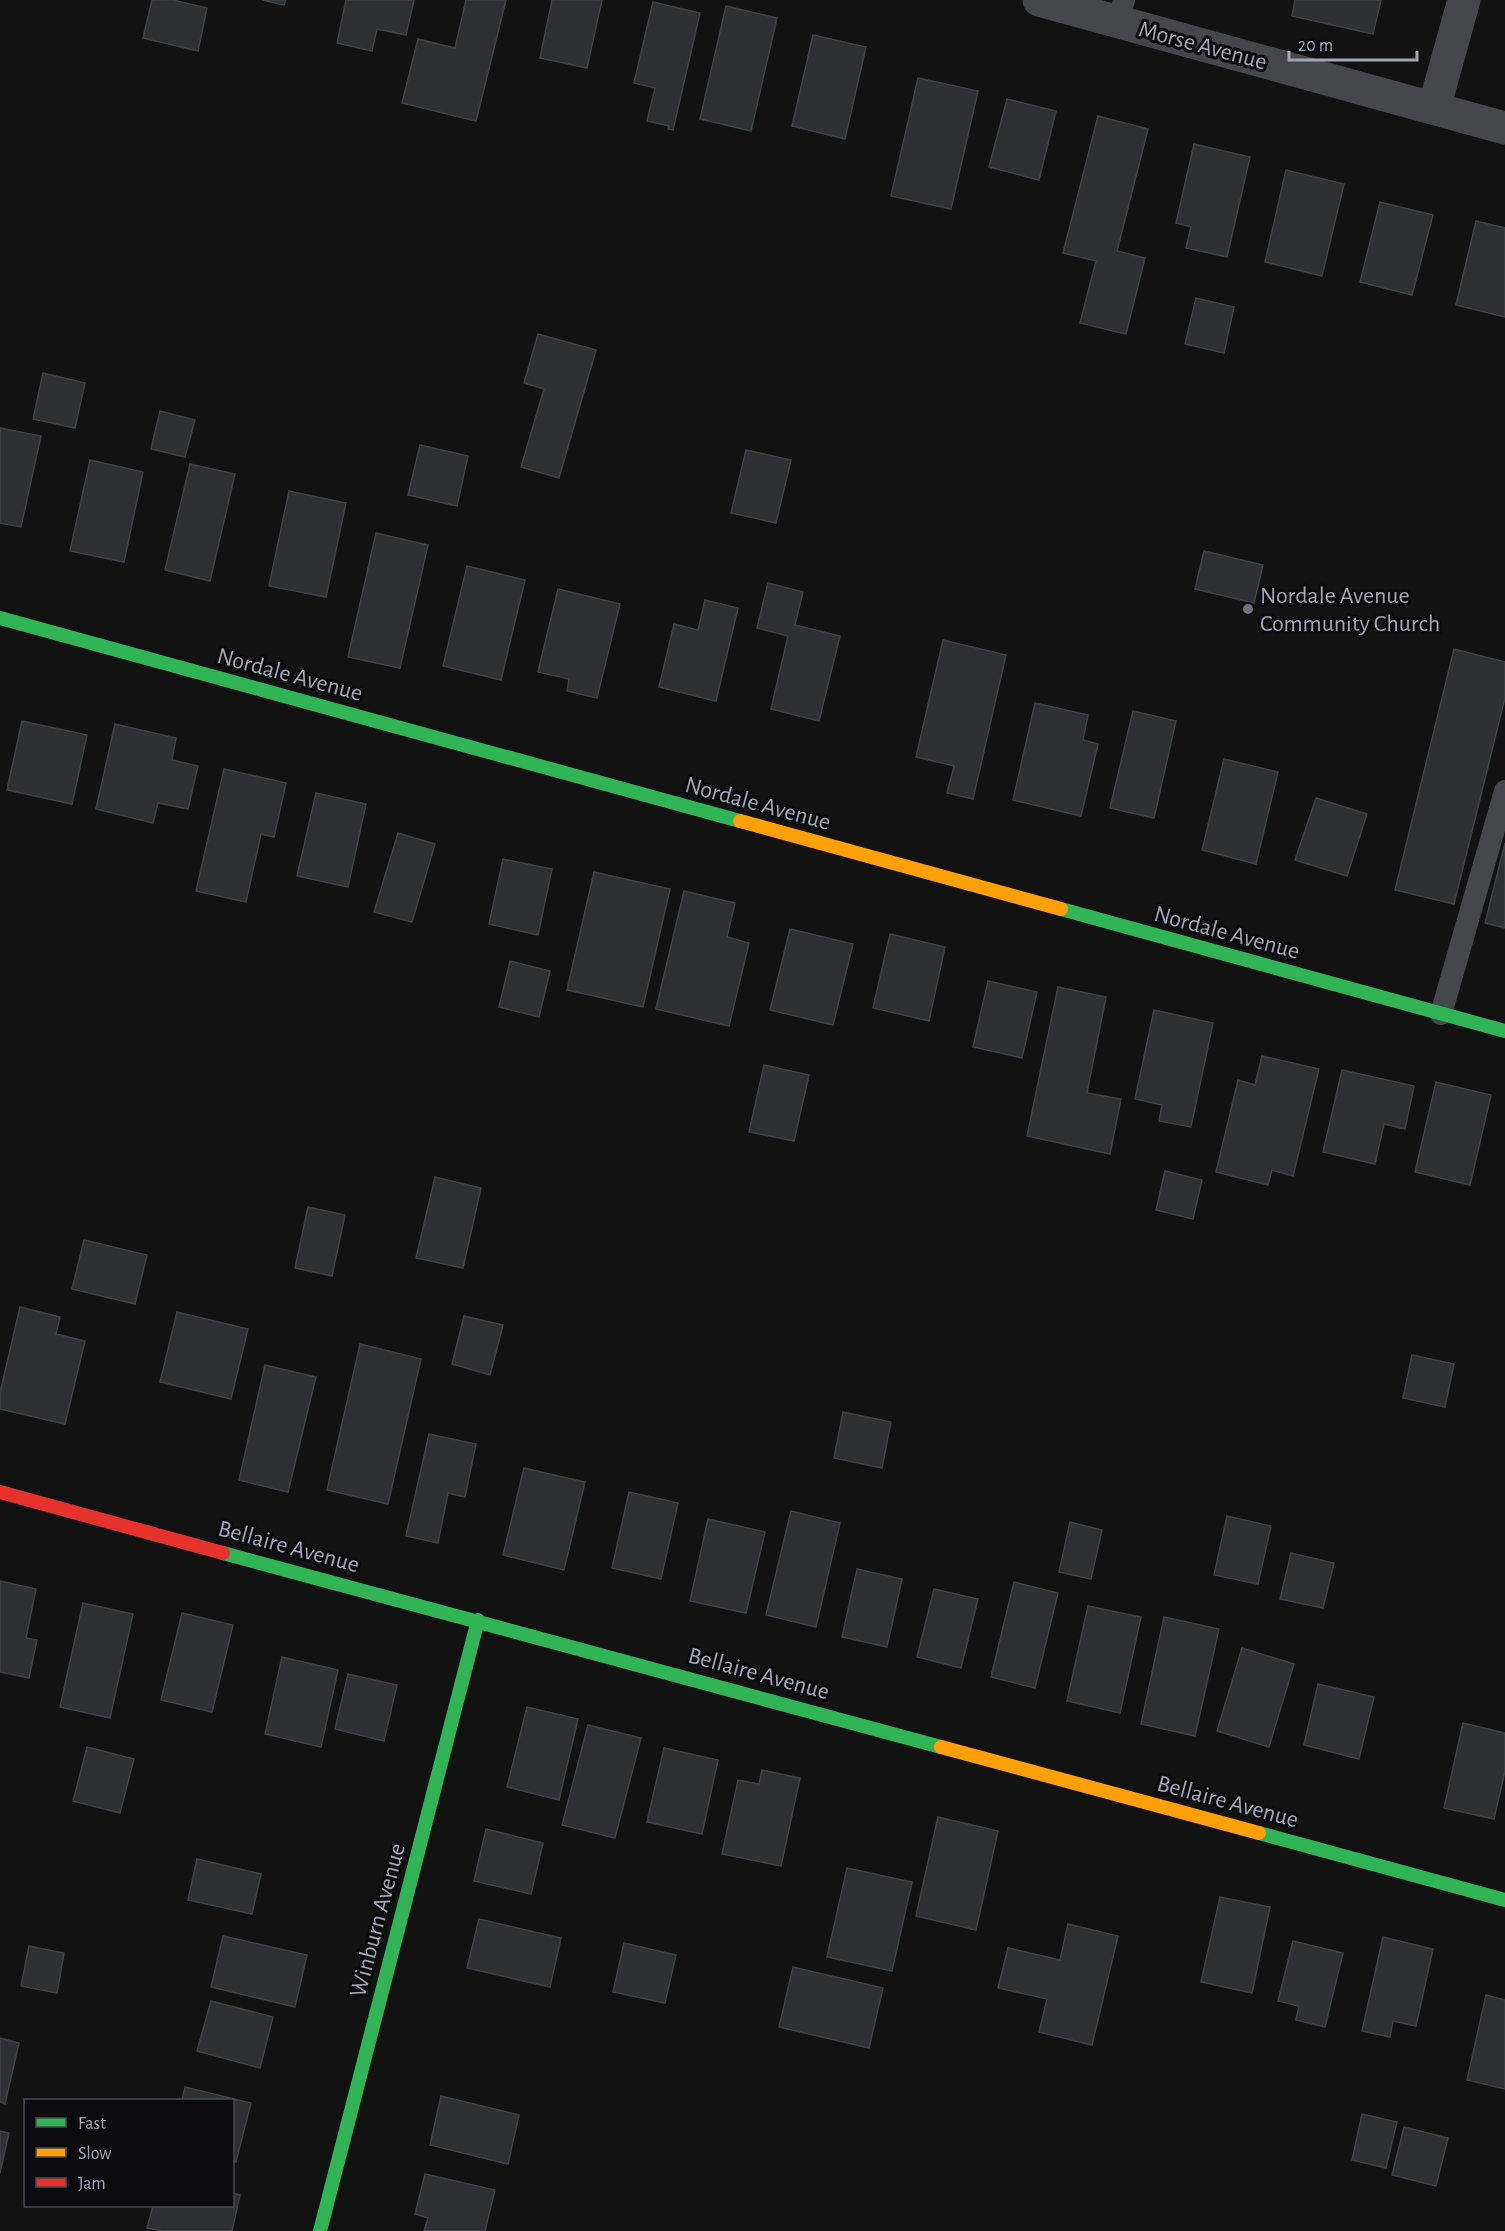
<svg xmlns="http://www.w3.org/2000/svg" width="1505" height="2231" font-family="'Alegreya Sans',sans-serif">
	<rect width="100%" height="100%" fill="#121212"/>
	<path fill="#2f3032" stroke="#404246" stroke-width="1.5" d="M 152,0 L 173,0 L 207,8 L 198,51 L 143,38 Z
		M 262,0 L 286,0 L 284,5 Z
		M 346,0 L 414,0 L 406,35 L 377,29 L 372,51 L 337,43 Z
		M 466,0 L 506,0 L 476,121 L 402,103 L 418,39 L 455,48 Z
		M 552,0 L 602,0 L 587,68 L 540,58 Z
		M 1295,0 L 1381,0 L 1373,34 L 1292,16 Z
		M 653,2 L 700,13 L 673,130 L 668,129 L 669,126 L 647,121 L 655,88 L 634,83 Z
		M 726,6 L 777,18 L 751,131 L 700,119 Z
		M 813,35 L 866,47 L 845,139 L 792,126 Z
		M 918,78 L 978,91 L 951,209 L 891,196 Z
		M 1007,99 L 1056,111 L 1039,180 L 989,167 Z
		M 1098,116 L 1148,129 L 1117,251 L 1145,258 L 1126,334 L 1080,323 L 1096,261 L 1063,253 Z
		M 1194,144 L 1250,157 L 1227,257 L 1186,248 L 1191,227 L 1176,223 Z
		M 1286,170 L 1344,184 L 1322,276 L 1265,262 Z
		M 1380,202 L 1433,215 L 1412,295 L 1360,282 Z
		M 1476,221 L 1505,228 L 1505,317 L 1456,305 Z
		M 1196,298 L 1234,307 L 1224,353 L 1185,344 Z
		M 538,334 L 596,350 L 559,478 L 521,467 L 544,389 L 524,383 Z
		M 43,373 L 85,383 L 75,428 L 33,419 Z
		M 160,411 L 195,420 L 185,457 L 151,449 Z
		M 0,428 L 41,436 L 21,527 L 0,523 Z
		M 420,445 L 468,456 L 457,506 L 408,495 Z
		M 746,450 L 791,460 L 776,523 L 731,513 Z
		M 90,460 L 143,472 L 124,562 L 70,551 Z
		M 190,464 L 235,474 L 210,581 L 165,570 Z
		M 289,491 L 346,503 L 326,597 L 269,586 Z
		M 376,533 L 428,545 L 400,668 L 348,657 Z
		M 1204,551 L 1263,565 L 1254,603 L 1195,589 Z
		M 467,566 L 525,580 L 501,680 L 443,666 Z
		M 768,583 L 803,592 L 795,625 L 840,636 L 819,721 L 771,709 L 788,636 L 757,628 Z
		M 558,589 L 620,604 L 597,698 L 567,691 L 569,679 L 538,672 Z
		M 705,600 L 738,608 L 716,701 L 659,687 L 674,624 L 698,630 Z
		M 943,640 L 1006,655 L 973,799 L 947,793 L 954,766 L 916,757 Z
		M 1454,649 L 1505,662 L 1505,698 L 1454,904 L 1395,890 Z
		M 1035,703 L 1088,715 L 1083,740 L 1098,744 L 1081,816 L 1013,800 Z
		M 1133,711 L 1176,721 L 1154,818 L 1110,808 Z
		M 22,721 L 87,735 L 72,804 L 7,790 Z
		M 115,724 L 176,738 L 172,760 L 198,766 L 188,809 L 158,803 L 153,823 L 96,809 Z
		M 1224,759 L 1278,772 L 1256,864 L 1202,850 Z
		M 224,769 L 286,783 L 274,837 L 261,834 L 246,902 L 196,891 Z
		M 316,793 L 366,804 L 348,887 L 297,876 Z
		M 1316,798 L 1367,814 L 1347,876 L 1295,860 Z
		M 398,833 L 435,844 L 412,922 L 374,912 Z
		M 1505,843 L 1505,928 L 1485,923 Z
		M 503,859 L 552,869 L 538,935 L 489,924 Z
		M 594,872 L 670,889 L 643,1007 L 567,990 Z
		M 684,891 L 735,903 L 727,937 L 749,943 L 729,1026 L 656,1009 Z
		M 790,929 L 853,944 L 833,1025 L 770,1010 Z
		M 890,934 L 945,947 L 929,1021 L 873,1008 Z
		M 510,961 L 550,971 L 539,1017 L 499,1007 Z
		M 988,981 L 1037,992 L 1022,1058 L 973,1047 Z
		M 1058,987 L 1106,997 L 1087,1093 L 1121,1099 L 1110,1154 L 1027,1136 Z
		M 1154,1010 L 1213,1023 L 1191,1127 L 1159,1121 L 1162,1105 L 1135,1099 Z
		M 1262,1056 L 1319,1069 L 1293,1176 L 1272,1170 L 1268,1185 L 1216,1172 L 1238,1080 L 1255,1085 Z
		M 764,1065 L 809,1075 L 794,1141 L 749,1132 Z
		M 1342,1070 L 1414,1086 L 1405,1129 L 1384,1124 L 1375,1164 L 1323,1152 Z
		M 1436,1082 L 1491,1095 L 1470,1185 L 1415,1172 Z
		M 1165,1171 L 1202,1180 L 1193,1219 L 1156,1210 Z
		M 435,1177 L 481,1188 L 463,1268 L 416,1258 Z
		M 308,1207 L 345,1215 L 332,1276 L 295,1268 Z
		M 84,1240 L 147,1255 L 135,1304 L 72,1289 Z
		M 20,1307 L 60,1317 L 56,1334 L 85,1341 L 65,1424 L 0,1409 L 0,1393 Z
		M 177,1312 L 248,1329 L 231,1399 L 160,1382 Z
		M 464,1316 L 503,1325 L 490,1375 L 452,1364 Z
		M 360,1344 L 421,1359 L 388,1504 L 327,1490 Z
		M 1412,1355 L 1454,1364 L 1445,1407 L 1403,1398 Z
		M 265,1365 L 316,1377 L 288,1492 L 239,1480 Z
		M 843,1412 L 891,1422 L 882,1468 L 834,1458 Z
		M 429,1434 L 476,1444 L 465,1497 L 448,1493 L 438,1543 L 406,1536 Z
		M 524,1468 L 585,1482 L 564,1570 L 503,1555 Z
		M 629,1492 L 678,1503 L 661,1579 L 612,1568 Z
		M 791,1511 L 840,1523 L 816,1627 L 766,1615 Z
		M 1227,1516 L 1271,1526 L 1258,1584 L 1214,1575 Z
		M 708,1519 L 765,1532 L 746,1613 L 690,1601 Z
		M 1070,1522 L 1102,1530 L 1091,1579 L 1059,1572 Z
		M 1291,1553 L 1334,1563 L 1323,1608 L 1280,1599 Z
		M 857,1569 L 902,1579 L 887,1647 L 842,1637 Z
		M 0,1581 L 36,1589 L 26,1638 L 37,1640 L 29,1678 L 0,1672 Z
		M 1014,1582 L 1058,1593 L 1035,1688 L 991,1677 Z
		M 934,1589 L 978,1599 L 961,1668 L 917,1657 Z
		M 83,1603 L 133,1614 L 110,1718 L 60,1707 Z
		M 1088,1606 L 1141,1617 L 1120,1713 L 1067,1701 Z
		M 182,1613 L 233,1625 L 212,1712 L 161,1700 Z
		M 1164,1617 L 1219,1629 L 1195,1736 L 1141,1724 Z
		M 1242,1648 L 1294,1664 L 1269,1747 L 1217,1731 Z
		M 282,1657 L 338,1670 L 321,1747 L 265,1734 Z
		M 348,1674 L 397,1685 L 384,1741 L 335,1729 Z
		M 1318,1684 L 1374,1697 L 1359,1759 L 1304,1745 Z
		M 527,1707 L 578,1719 L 559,1800 L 507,1787 Z
		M 1463,1723 L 1505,1733 L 1505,1771 L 1494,1819 L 1444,1808 Z
		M 588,1725 L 641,1738 L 615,1838 L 562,1825 Z
		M 87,1747 L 134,1759 L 120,1813 L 73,1801 Z
		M 664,1748 L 718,1760 L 702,1834 L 647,1822 Z
		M 762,1770 L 800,1778 L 781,1866 L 722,1854 L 738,1780 L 759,1784 Z
		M 938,1817 L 998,1831 L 976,1930 L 916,1916 Z
		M 486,1829 L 543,1843 L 531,1894 L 474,1881 Z
		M 197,1859 L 261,1874 L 252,1914 L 188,1900 Z
		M 847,1868 L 912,1882 L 892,1971 L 827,1957 Z
		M 1220,1897 L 1270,1907 L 1252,1993 L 1201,1982 Z
		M 479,1919 L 561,1938 L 550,1987 L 467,1968 Z
		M 1068,1924 L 1118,1936 L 1092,2045 L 1039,2032 L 1047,1999 L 998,1988 L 1008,1948 L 1060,1960 Z
		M 223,1936 L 307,1955 L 295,2007 L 211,1987 Z
		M 1383,1937 L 1433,1949 L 1416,2026 L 1393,2021 L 1390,2037 L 1362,2031 Z
		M 1293,1941 L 1343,1953 L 1325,2027 L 1296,2020 L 1299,2006 L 1278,2001 Z
		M 624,1943 L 676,1955 L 665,2003 L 613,1992 Z
		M 29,1946 L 64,1953 L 57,1993 L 21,1986 Z
		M 793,1967 L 883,1988 L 869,2048 L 779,2027 Z
		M 1486,1995 L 1505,2000 L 1505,2089 L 1467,2080 Z
		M 211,2001 L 273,2017 L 260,2068 L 197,2051 Z
		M 0,2038 L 19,2043 L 5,2104 L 0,2102 Z
		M 185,2087 L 251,2103 L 236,2162 L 232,2161 L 232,2100 L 182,2100 Z
		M 441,2096 L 519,2115 L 508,2164 L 430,2145 Z
		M 1362,2114 L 1397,2122 L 1386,2168 L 1352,2160 Z
		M 1404,2127 L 1448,2138 L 1436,2186 L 1392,2175 Z
		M 0,2131 L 9,2133 L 0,2173 Z
		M 425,2174 L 495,2190 L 485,2231 L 424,2231 L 428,2218 L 415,2214 Z
		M 232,2193 L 240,2195 L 232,2231 L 162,2231 L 147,2228 L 153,2206 L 232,2206 Z"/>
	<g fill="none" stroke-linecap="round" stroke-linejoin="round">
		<path stroke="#46474b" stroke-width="22" d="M 1118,22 L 1124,0
			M 1441,1014 L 1505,791"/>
		<path stroke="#46474b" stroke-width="33" d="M 1039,0 L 1505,128
			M 1434,108 L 1464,0"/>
		<path stroke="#30b455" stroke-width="14" d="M 0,618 L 740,821
			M 1061,909 L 1505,1031
			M 223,1553 L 941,1747
			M 1259,1833 L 1505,1900
			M 320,2231 L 478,1620"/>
		<path stroke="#ff9f0a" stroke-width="14" d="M 740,821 L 1061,909
			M 941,1747 L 1259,1833"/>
		<path stroke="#e5322d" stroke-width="14" d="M 0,1492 L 223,1553"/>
	</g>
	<circle fill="#6f737c" stroke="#0c0c0e" stroke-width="2" cx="1248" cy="609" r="6"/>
	<g text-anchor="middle" stroke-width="6" stroke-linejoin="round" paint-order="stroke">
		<g font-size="24" fill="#a1a7b5" stroke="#0c0c0e">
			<text transform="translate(1203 45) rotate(15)" y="8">Morse Avenue</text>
			<text transform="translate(290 674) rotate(15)" y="8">Nordale Avenue</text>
			<text transform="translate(758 803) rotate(15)" y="8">Nordale Avenue</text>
			<text transform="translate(1227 932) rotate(15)" y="8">Nordale Avenue</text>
			<text transform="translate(289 1546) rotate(15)" y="8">Bellaire Avenue</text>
			<text transform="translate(759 1673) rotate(15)" y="8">Bellaire Avenue</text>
			<text transform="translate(1228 1801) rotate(15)" y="8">Bellaire Avenue</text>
			<text transform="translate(377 1920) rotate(-75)" y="8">Winburn Avenue</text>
		</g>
		<g font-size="24" fill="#a1a7b5" stroke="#0c0c0e" text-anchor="start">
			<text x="1260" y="603">Nordale Avenue<tspan x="1260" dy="28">Community Church</tspan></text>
		</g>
	</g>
	<rect x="24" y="2099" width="210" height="108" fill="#0c0c0e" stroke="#484a51" stroke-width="1.5"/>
	<rect x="36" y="2118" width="30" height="9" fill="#30b455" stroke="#484a51" stroke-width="1.5"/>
	<text x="78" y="2129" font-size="18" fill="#a1a7b5">Fast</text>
	<rect x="36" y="2148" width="30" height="9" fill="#ff9f0a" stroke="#484a51" stroke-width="1.5"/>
	<text x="78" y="2159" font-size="18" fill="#a1a7b5">Slow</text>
	<rect x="36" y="2178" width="30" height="9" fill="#e5322d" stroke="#484a51" stroke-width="1.5"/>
	<text x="78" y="2189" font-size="18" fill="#a1a7b5">Jam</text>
	<path d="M1289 51v9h128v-9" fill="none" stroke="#a1a7b5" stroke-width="3"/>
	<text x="1298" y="51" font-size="18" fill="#a1a7b5" stroke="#0c0c0e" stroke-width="4.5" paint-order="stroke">20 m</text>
</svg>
